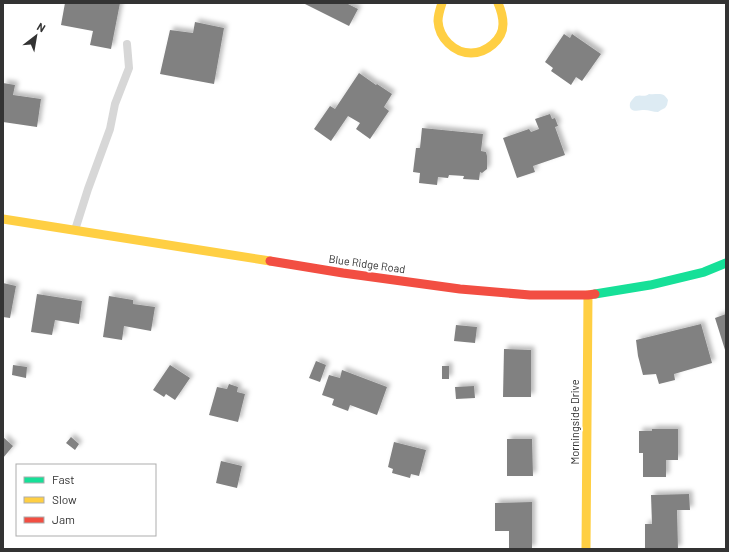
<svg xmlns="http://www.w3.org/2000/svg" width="729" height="552" font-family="Barlow,sans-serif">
	<defs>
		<filter id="shadow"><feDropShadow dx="3.5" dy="-3.5" stdDeviation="2" flood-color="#0004"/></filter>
	</defs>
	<rect width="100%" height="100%" fill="#fff"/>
	<path fill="#ddebf3" d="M 649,94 C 658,95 663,91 668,100 L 667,105 L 665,108 L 661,110 L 658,112 C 653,112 649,110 644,110 C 640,110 628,114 630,103 C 631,101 634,97 636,96 C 642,94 643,98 649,94 Z"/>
	<path fill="#818181" filter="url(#shadow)" d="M 65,3 L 120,3 L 111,49 L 90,45 L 93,31 L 61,25 Z
		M 303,3 L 346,3 L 358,9 L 349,26 Z
		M 195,22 L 224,28 L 214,84 L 160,74 L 170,30 L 193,33 Z
		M 564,34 L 570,38 L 572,34 L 601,54 L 582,81 L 576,77 L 571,85 L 551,71 L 553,68 L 545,62 Z
		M 359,73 L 376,85 L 377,84 L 392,94 L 384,107 L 389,111 L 370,139 L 356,129 L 360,123 L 348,116 L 331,141 L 314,129 L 330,106 L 335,109 Z
		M 3,83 L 15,85 L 13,95 L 41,99 L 37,127 L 3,122 Z
		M 550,114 L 552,119 L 555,118 L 558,126 L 555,127 L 565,155 L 533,166 L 535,172 L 517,178 L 503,138 L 529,129 L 531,132 L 539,129 L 535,119 Z
		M 422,128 L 483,134 L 481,151 L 486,152 L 487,156 L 487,169 L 482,173 L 480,172 L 479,180 L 463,179 L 464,176 L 449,175 L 448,178 L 438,177 L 437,185 L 419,183 L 420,173 L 413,172 L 416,148 L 420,148 Z
		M 3,283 L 16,286 L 10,318 L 3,317 Z
		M 37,294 L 82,301 L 79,324 L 55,320 L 52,335 L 31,332 Z
		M 109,296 L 133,300 L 133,304 L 155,307 L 151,331 L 124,326 L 122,340 L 103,337 Z
		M 726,314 L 726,353 L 715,318 Z
		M 701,324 L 712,363 L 674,374 L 675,380 L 659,384 L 656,374 L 643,375 L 638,356 L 636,340 Z
		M 456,325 L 477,327 L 475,343 L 454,341 Z
		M 504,349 L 531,350 L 531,397 L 503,397 Z
		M 316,361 L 326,365 L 320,382 L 309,378 Z
		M 13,365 L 27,367 L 26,378 L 12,375 Z
		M 170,365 L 190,378 L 175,400 L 166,394 L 164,397 L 153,390 Z
		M 442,366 L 449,366 L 449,379 L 442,379 Z
		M 342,370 L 387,387 L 377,415 L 350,405 L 348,411 L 332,405 L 334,399 L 322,395 L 329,375 L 340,378 Z
		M 229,384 L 238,387 L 237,392 L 245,394 L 238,422 L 209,415 L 217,387 L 227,389 Z
		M 474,386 L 475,398 L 456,399 L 455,387 Z
		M 652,429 L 678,429 L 678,460 L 666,460 L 666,477 L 643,477 L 643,453 L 639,453 L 639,431 L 652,431 Z
		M 3,437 L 13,446 L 3,458 Z
		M 71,437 L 79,444 L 75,450 L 66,443 Z
		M 507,439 L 532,439 L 533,476 L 507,476 Z
		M 394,442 L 426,450 L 419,476 L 411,474 L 410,478 L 392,473 L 393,469 L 388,467 Z
		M 221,461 L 242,466 L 237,488 L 216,483 Z
		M 689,494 L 690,510 L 677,510 L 678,549 L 645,549 L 645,524 L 652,524 L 651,495 Z
		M 532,502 L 532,549 L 509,549 L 509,531 L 495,531 L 495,503 Z"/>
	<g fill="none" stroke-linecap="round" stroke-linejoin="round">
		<path stroke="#d7d7d7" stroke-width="8" d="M 75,230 L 88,189 L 110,129 L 115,104 L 129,68 L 127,44"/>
		<path stroke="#16e098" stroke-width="9" d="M 595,294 L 650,285 L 704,272 L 726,263"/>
		<path stroke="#ffcf43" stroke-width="9" d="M 442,3 C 440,9 438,15 438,21 C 439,38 454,53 471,53 C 486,53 503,40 503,24 C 503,16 501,10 498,3
			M 3,219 L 270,261
			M 586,549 L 588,295"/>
		<path stroke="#f24e42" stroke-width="9" d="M 270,261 L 343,273 L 460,289 L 530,295 L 588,295 L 595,294"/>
	</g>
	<g text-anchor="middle" stroke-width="4" stroke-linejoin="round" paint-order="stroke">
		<g font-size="11" fill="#333" stroke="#fff">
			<text transform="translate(367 264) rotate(8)" y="4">Blue Ridge Road</text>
			<text transform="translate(575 422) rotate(-90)" y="4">Morningside Drive</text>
		</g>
	</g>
	<rect width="729" height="552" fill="none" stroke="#333333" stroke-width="8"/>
	<rect x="16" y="464" width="140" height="72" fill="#ffffff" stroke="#adadad"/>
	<rect x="24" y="477" width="20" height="6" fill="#16e098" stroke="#adadad"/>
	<text x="52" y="484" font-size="12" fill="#333333">Fast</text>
	<rect x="24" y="497" width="20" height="6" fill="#ffcf43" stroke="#adadad"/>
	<text x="52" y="504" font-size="12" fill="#333333">Slow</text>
	<rect x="24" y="517" width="20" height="6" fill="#f24e42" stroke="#adadad"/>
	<text x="52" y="524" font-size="12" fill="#333333">Jam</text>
	<g transform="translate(36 36) rotate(31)" stroke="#ffffff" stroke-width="3" paint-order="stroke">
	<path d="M0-3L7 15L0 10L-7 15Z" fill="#333333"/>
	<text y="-6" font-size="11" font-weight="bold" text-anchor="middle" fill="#333333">N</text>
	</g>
</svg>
